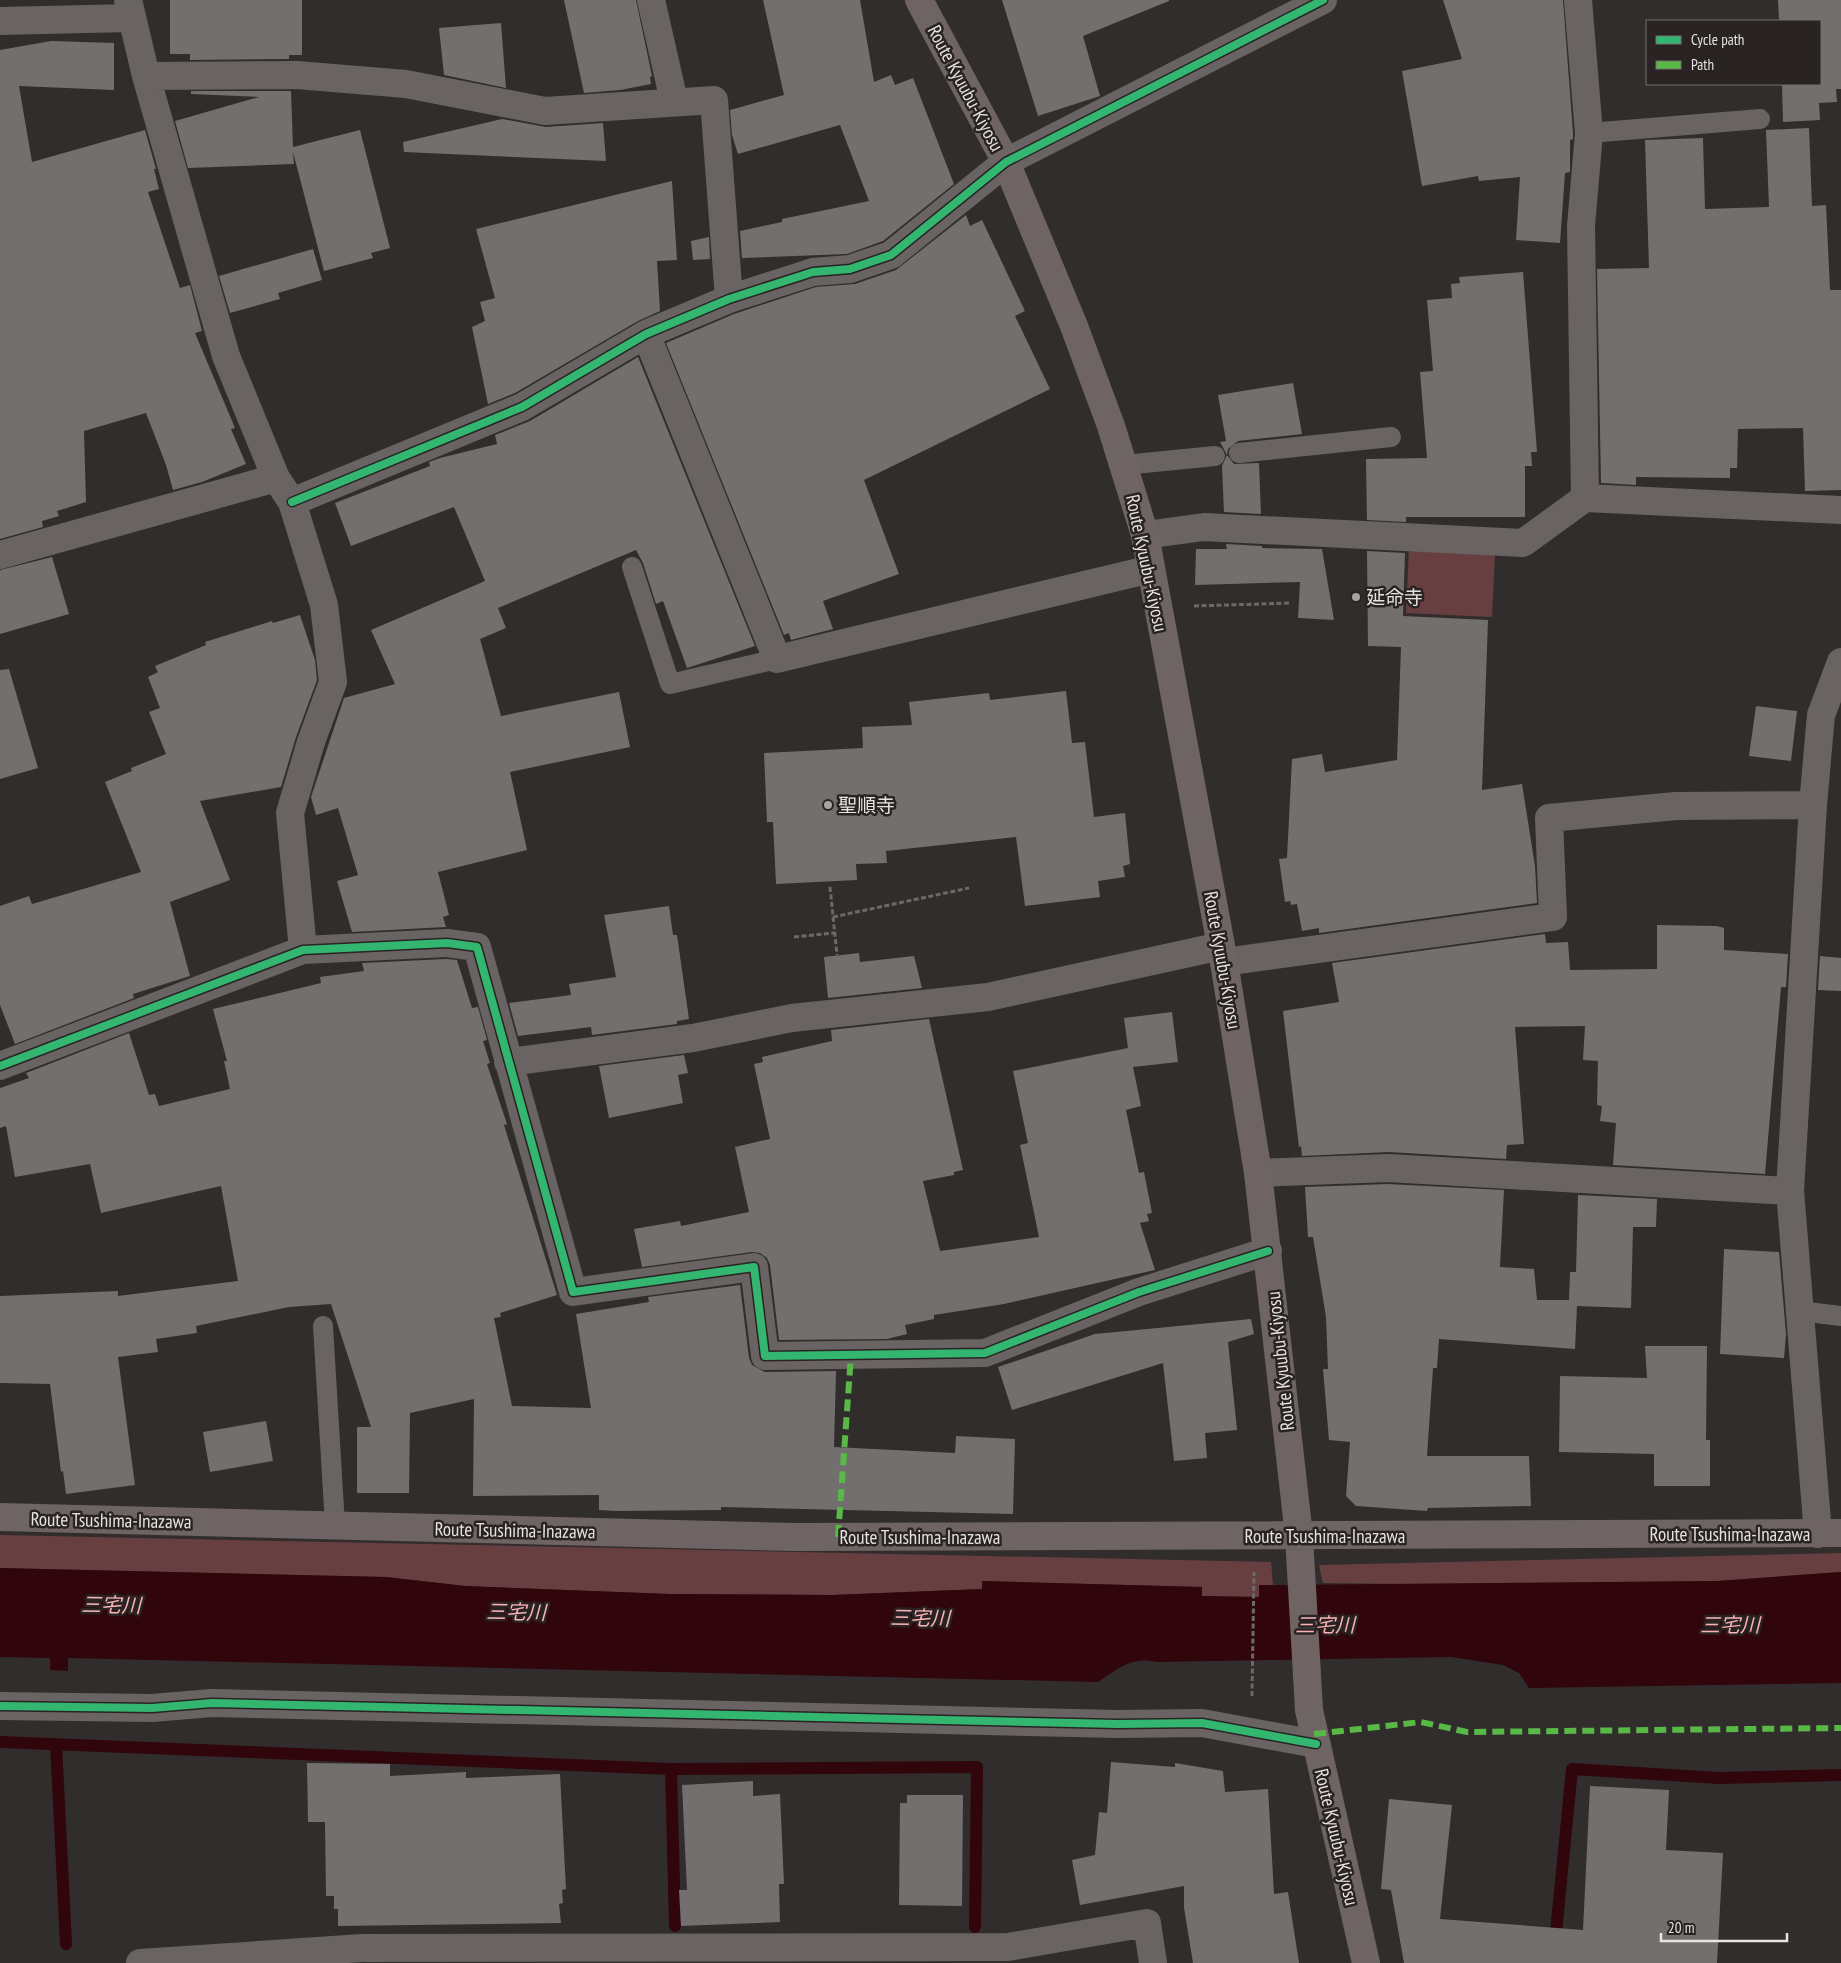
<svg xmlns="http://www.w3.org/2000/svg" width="1841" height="1963" font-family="'PT Sans Narrow','Noto Sans JP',sans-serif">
	<rect width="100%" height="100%" fill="#322d2d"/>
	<path fill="#683f41" d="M 1409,547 L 1495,552 L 1492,617 L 1406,613 Z
		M 0,1535 L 1271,1562 L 1273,1585 L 1259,1585 L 1259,1597 L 1202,1596 L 1202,1587 L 982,1581 L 982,1589 L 832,1595 L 669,1594 L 465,1586 L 386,1577 L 0,1568 Z
		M 1841,1553 L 1841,1572 L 1718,1581 L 1410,1584 L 1323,1583 L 1319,1565 Z"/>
	<path fill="#30050c" d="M 0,1568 L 386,1577 L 465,1586 L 669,1594 L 832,1595 L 982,1589 L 982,1581 L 1202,1587 L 1202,1596 L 1259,1597 L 1259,1585 L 1273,1585 L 1718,1581 L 1841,1572 L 1841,1683 L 1529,1688 L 1519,1673 L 1503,1665 L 1451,1657 L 1157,1662 C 1133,1656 1118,1668 1098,1682 L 68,1658 L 68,1671 L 50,1670 L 50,1658 L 0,1657 Z"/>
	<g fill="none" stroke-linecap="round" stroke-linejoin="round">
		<path stroke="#30050c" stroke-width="12" d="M 0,1742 L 671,1769 L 977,1767 L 975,1927
			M 56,1744 L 66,1944
			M 671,1769 L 675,1926
			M 1553,1963 L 1572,1769 L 1719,1778 L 1841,1775"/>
	</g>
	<path fill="#736f6f" d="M 170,0 L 302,0 L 302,55 L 289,55 L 289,59 L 190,60 L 190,54 L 170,54 Z
		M 564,0 L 636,0 L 652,76 L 650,77 L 651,84 L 620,90 L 584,93 Z
		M 763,0 L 860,0 L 874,82 L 891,75 L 895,85 L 913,78 L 954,184 L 883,241 L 847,254 L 742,258 L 740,231 L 782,222 L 782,219 L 869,201 L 840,125 L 738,154 L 732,135 L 730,110 L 784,95 Z
		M 1002,0 L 1169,0 L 1169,1 L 1083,36 L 1100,96 L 1038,116 Z
		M 1443,0 L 1563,0 L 1573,133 L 1573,139 L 1570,140 L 1570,172 L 1565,173 L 1560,243 L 1516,240 L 1520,177 L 1479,181 L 1478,176 L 1422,186 L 1402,71 L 1462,59 Z
		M 1778,0 L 1841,0 L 1841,89 L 1836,89 L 1837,102 L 1819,103 L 1820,120 L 1783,122 L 1782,84 L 1820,84 L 1820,21 L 1779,21 Z
		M 501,23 L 506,88 L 444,75 L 439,28 Z
		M 51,41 L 114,43 L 114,90 L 19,86 L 32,162 L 145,130 L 156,169 L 154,169 L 159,189 L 148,192 L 180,288 L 190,285 L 202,331 L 195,333 L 235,428 L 231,429 L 246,464 L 202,482 L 173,490 L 166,465 L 146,413 L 84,431 L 86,502 L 57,511 L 59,516 L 42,521 L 43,527 L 0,539 L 0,50 Z
		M 191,91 L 291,91 L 293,147 L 360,130 L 390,248 L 371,253 L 373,258 L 324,271 L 293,152 L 294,164 L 188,168 L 175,121 L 259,97 L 191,94 Z
		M 502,119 L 546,127 L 603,123 L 606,161 L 404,152 L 403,142 Z
		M 1809,128 L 1812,206 L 1826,205 L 1830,290 L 1841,290 L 1841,490 L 1805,491 L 1803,428 L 1738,429 L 1737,468 L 1730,468 L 1730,478 L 1636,477 L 1636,485 L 1601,483 L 1597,269 L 1649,268 L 1645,140 L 1703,138 L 1705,209 L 1769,207 L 1766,130 Z
		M 672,181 L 677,260 L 657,261 L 660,311 L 638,321 L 515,393 L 488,404 L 472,327 L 485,321 L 480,302 L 495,298 L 476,229 Z
		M 966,215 L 970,226 L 982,220 L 1025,311 L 1015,316 L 1050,389 L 864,480 L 899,574 L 823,601 L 833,629 L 791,640 L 789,633 L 784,635 L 666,343 L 734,314 L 816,287 L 855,284 L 896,270 Z
		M 709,237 L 710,259 L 693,260 L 691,241 Z
		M 313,249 L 322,280 L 278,293 L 280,299 L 230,313 L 219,276 Z
		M 1523,272 L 1537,452 L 1531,452 L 1532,466 L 1525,466 L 1525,517 L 1406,517 L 1406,522 L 1367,520 L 1366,459 L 1427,458 L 1420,372 L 1433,371 L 1427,300 L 1452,298 L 1451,284 L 1460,283 L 1459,277 Z
		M 638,357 L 755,646 L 687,668 L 663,601 L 656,604 L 643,563 L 636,550 L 498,608 L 506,628 L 480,639 L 501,716 L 619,692 L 630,747 L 510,772 L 527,850 L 438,872 L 449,915 L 443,917 L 446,927 L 352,932 L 337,881 L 358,875 L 338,808 L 316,815 L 311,797 L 344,698 L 395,684 L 371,630 L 485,581 L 454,507 L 351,546 L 335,503 L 430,466 L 429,462 L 440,458 L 497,444 L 495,435 L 530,421 Z
		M 1293,383 L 1302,434 L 1238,441 L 1228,449 L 1227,455 L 1234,464 L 1259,463 L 1261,514 L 1224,512 L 1222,466 L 1227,455 L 1220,442 L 1226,441 L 1218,395 Z
		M 1226,544 L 1262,546 L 1262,548 L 1322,549 L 1334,620 L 1298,618 L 1300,582 L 1195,585 L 1196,549 L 1227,549 Z
		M 1367,551 L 1405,553 L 1403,616 L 1488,620 L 1482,790 L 1522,784 L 1535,866 L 1537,903 L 1319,933 L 1319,928 L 1302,931 L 1297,904 L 1291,905 L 1290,901 L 1285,902 L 1279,859 L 1287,858 L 1292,759 L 1322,754 L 1325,772 L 1397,760 L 1401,647 L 1368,646 Z
		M 52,557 L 69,614 L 0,634 L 0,570 Z
		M 300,615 L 315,660 L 317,680 L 296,737 L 281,787 L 200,801 L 230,880 L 170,902 L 190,976 L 133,994 L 134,998 L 15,1044 L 0,1005 L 0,906 L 29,896 L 32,904 L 141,872 L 105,782 L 132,771 L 131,768 L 166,754 L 149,712 L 160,708 L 148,677 L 158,672 L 155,666 L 206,645 L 205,642 L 272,621 L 273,623 Z
		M 9,669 L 38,768 L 0,779 L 0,670 Z
		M 1066,691 L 1072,743 L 1085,742 L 1094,817 L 1125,813 L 1130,864 L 1123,866 L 1125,877 L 1098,881 L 1100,897 L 1025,906 L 1016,837 L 886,851 L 887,863 L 856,864 L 857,880 L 776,884 L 773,822 L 767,822 L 764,753 L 863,748 L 862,727 L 912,725 L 909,702 L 989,693 L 990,700 Z
		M 1756,706 L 1797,711 L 1791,761 L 1749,756 Z
		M 669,906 L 673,935 L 677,935 L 689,1019 L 677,1021 L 677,1024 L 592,1035 L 591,1027 L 518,1036 L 509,1003 L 571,995 L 569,984 L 616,977 L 604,915 Z
		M 1657,925 L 1717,926 L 1724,928 L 1724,950 L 1788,954 L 1786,987 L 1781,987 L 1765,1174 L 1613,1165 L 1616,1123 L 1600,1121 L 1602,1106 L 1597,1105 L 1598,1061 L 1583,1060 L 1585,1026 L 1515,1027 L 1524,1144 L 1507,1145 L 1506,1159 L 1389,1152 L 1302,1156 L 1301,1146 L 1299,1147 L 1283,1011 L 1339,1002 L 1332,963 L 1545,934 L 1546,943 L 1568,942 L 1570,970 L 1657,969 Z
		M 859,953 L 860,962 L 914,956 L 922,988 L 828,998 L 824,957 Z
		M 1820,956 L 1841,958 L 1841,991 L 1818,990 Z
		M 446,959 L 457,960 L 472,1008 L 478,1007 L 487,1040 L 483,1041 L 490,1063 L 487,1064 L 507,1124 L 504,1125 L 557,1295 L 500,1313 L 501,1317 L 494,1318 L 512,1406 L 591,1408 L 576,1314 L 649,1302 L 648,1297 L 740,1285 L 749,1358 L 752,1365 L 765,1372 L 836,1371 L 834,1447 L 955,1453 L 956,1436 L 1015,1439 L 1013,1514 L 721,1507 L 721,1510 L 616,1511 L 599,1510 L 599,1495 L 473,1496 L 474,1399 L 410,1413 L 409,1493 L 357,1493 L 357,1427 L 371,1427 L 331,1304 L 289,1307 L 196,1326 L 197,1333 L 156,1339 L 158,1352 L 118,1357 L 135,1485 L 66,1494 L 63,1471 L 61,1472 L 50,1384 L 0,1383 L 0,1296 L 118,1291 L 118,1296 L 238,1281 L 221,1186 L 101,1213 L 90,1164 L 15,1177 L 6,1126 L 0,1128 L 0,1088 L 29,1078 L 26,1073 L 129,1033 L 149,1095 L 155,1094 L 159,1106 L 230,1089 L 224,1061 L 227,1061 L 213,1009 L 321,983 L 320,977 L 364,971 L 362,963 Z
		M 1172,1012 L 1178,1062 L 1133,1067 L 1141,1106 L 1126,1110 L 1139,1173 L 1144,1172 L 1152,1213 L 1147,1214 L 1149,1221 L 1140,1223 L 1155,1270 L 1004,1304 L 934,1315 L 934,1319 L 905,1325 L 907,1334 L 887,1339 L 779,1340 L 770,1265 L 767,1258 L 760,1253 L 752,1252 L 642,1267 L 634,1229 L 680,1221 L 681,1226 L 749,1212 L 735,1147 L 770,1139 L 754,1064 L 763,1062 L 762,1057 L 832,1041 L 831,1030 L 929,1019 L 963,1170 L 954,1172 L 954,1175 L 923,1181 L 940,1251 L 1039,1237 L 1020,1145 L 1028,1143 L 1013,1071 L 1128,1048 L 1124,1018 Z
		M 684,1055 L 688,1073 L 678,1075 L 683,1103 L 609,1118 L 599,1066 Z
		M 1388,1184 L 1504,1190 L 1500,1267 L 1534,1269 L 1537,1300 L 1569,1300 L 1570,1272 L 1576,1272 L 1578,1195 L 1657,1199 L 1656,1227 L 1633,1227 L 1631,1308 L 1577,1306 L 1575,1349 L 1439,1339 L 1437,1368 L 1433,1368 L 1427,1456 L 1529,1456 L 1531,1506 L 1428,1508 L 1427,1511 L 1356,1506 L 1346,1496 L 1350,1442 L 1329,1440 L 1323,1369 L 1328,1369 L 1326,1317 L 1313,1237 L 1308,1237 L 1305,1187 Z
		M 1724,1249 L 1779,1252 L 1786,1334 L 1784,1358 L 1720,1354 Z
		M 1251,1319 L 1254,1334 L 1228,1342 L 1237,1430 L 1205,1433 L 1207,1458 L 1174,1461 L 1163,1363 L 1012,1410 L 998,1367 L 1095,1334 Z
		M 1645,1346 L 1707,1346 L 1706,1440 L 1710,1440 L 1710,1486 L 1654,1486 L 1654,1454 L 1559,1452 L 1560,1376 L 1647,1378 Z
		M 266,1421 L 273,1461 L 210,1472 L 203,1432 Z
		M 1111,1762 L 1175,1767 L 1175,1763 L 1223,1771 L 1225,1792 L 1268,1789 L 1274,1894 L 1288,1892 L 1299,1963 L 1193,1963 L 1184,1908 L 1184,1886 L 1080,1905 L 1072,1860 L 1095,1855 L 1099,1812 L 1107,1813 Z
		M 307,1763 L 390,1764 L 390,1776 L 466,1772 L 466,1778 L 560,1774 L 566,1889 L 562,1890 L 563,1903 L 559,1904 L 561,1923 L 338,1926 L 338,1909 L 334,1909 L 334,1896 L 326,1896 L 325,1822 L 308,1822 Z
		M 753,1781 L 753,1796 L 780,1794 L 784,1884 L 779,1884 L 780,1922 L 681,1926 L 679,1890 L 687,1890 L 682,1785 Z
		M 1590,1786 L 1669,1790 L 1666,1850 L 1723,1853 L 1717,1963 L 1404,1963 L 1391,1890 L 1381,1889 L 1389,1799 L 1452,1805 L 1440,1919 L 1583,1930 Z
		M 907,1795 L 963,1795 L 962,1906 L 899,1905 L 900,1803 L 907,1803 Z"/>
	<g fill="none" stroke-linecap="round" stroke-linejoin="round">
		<path stroke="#6e6969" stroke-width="3" stroke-dasharray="5 2.5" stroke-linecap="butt" d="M 1194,606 L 1291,603
			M 830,887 L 837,955
			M 833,917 L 969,888
			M 794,937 L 835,933
			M 1252,1696 L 1254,1572"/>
		<path stroke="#6a6363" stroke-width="20" d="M 1589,133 L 1760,119
			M 1239,453 L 1391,437
			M 1124,465 L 1215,456
			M 632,567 L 670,684 L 777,659
			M 1800,1311 L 1841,1316
			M 323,1326 L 335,1525"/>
		<path stroke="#6a6363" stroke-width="28" d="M 128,0 L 146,76 L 226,356 L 276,478 L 292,502 L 324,605 L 333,682 L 311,742 L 290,813 L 303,950
			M 651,0 L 674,101
			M 1578,0 L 1589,133 L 1581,226 L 1585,498
			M 0,21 L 130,18
			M 146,76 L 297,75 L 406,84 L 545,111 L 714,100 L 729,299
			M 646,334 L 777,659 L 1151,569
			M 292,502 L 522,407 L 646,334 L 729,299 L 813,272 L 850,269 L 891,255 L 1006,162 L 1323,0
			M 1145,535 L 1204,527 L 1523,543 L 1585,498 L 1841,510
			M 0,555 L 276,478
			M 1224,962 L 1553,917 L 1549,818 L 1676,806 L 1813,805
			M 508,1062 L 693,1038 L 792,1018 L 988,997 L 1221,946
			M 0,1066 L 303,950 L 447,943 L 477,947 L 573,1292 L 754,1267 L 765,1356 L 985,1353 L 1139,1292 L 1268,1251
			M 1258,1173 L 1388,1168 L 1790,1191
			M 1818,1534 L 1790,1191 L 1813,805 L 1821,715 L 1841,662
			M 0,1706 L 152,1708 L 212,1703 L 1118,1724 L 1202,1723 L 1316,1744
			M 140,1963 L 362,1948 L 1008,1947 L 1147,1923 L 1153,1963"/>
		<path stroke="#6e6464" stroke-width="28" d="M 919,0 L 1006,162 L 1074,326 L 1111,426 L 1145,535 L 1224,962 L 1258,1173 L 1299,1536 L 1309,1710 L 1366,1963
			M 0,1517 L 795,1537 L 1841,1533"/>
		<path stroke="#58b947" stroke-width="6" stroke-dasharray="12 6" stroke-linecap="butt" d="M 838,1537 L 851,1355
			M 1314,1734 L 1421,1722 L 1467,1732 L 1841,1728"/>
		<defs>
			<path id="cycleway" d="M 292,502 L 522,407 L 646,334 L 729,299 L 813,272 L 850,269 L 891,255 L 1006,162 L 1323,0
				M 0,1066 L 303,950 L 447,943 L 477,947 L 573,1292 L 754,1267 L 765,1356 L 985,1353 L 1139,1292 L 1268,1251
				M 0,1706 L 152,1708 L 212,1703 L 1118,1724 L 1202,1723 L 1316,1744"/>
		</defs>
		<use href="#cycleway" stroke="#292323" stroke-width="11"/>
		<use href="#cycleway" stroke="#33b770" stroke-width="8"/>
	</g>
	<g fill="#a8a3a3" stroke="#292323" stroke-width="2">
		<circle cx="1356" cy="597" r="5"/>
		<circle cx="828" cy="805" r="5"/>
	</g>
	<g text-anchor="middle" stroke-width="5" stroke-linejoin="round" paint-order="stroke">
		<g font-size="19" fill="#e7e3e3" stroke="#292323">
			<text transform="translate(966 88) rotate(62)" y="7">Route Kyuubu-Kiyosu</text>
			<text transform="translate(1147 563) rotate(78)" y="7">Route Kyuubu-Kiyosu</text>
			<text transform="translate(1223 960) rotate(80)" y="7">Route Kyuubu-Kiyosu</text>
			<text transform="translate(1280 1361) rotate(-96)" y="7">Route Kyuubu-Kiyosu</text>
			<text transform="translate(111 1520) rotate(1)" y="7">Route Tsushima-Inazawa</text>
			<text transform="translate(515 1530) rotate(1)" y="7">Route Tsushima-Inazawa</text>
			<text x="1730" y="1541">Route Tsushima-Inazawa</text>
			<text x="1325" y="1543">Route Tsushima-Inazawa</text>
			<text x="920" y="1544">Route Tsushima-Inazawa</text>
			<text transform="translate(1337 1837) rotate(77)" y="7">Route Kyuubu-Kiyosu</text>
		</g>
		<g font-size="19" fill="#e7e3e3" stroke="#292323" text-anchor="start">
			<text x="1366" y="604">延命寺</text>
			<text x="838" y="812">聖順寺</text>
		</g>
		<g font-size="20" font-style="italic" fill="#fab2b4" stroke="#292323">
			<text transform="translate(111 1605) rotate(1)" y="7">三宅川</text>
			<text transform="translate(516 1612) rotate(1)" y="7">三宅川</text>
			<text transform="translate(920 1618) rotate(1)" y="7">三宅川</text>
			<text x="1325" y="1632">三宅川</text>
			<text x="1730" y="1632">三宅川</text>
		</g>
	</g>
	<rect x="1646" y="20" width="175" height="65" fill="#292323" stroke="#757070"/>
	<rect x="1656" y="36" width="25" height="8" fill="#33b770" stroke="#757070"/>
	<text x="1691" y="45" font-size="15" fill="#e7e3e3">Cycle path</text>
	<rect x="1656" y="61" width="25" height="8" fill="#58b947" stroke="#757070"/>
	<text x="1691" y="70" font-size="15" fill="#e7e3e3">Path</text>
	<path d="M1661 1933v8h126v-8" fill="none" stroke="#e7e3e3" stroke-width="2.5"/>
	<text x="1668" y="1933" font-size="15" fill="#e7e3e3" stroke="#292323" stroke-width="4" paint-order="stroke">20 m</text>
</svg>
